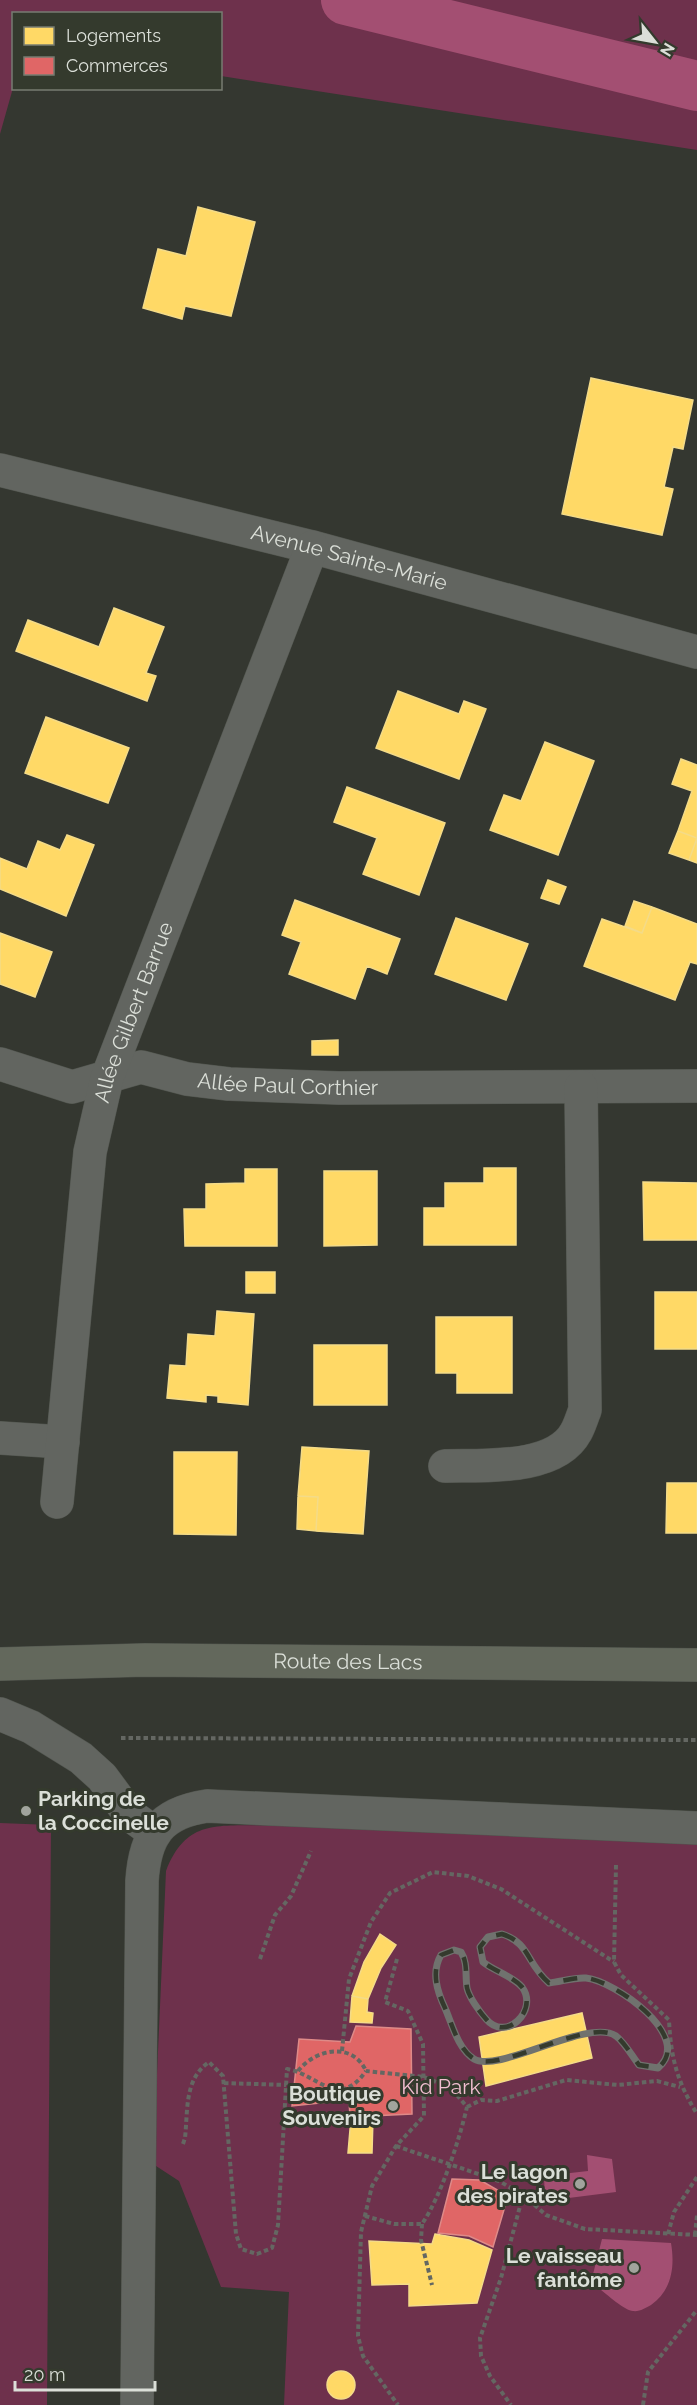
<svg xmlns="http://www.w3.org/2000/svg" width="697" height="2405" font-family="Raleway,sans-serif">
	<rect width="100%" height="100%" fill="#343730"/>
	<path fill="#6e314c" d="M 0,0 L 697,0 L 697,150 L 221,76 L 220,14 L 14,14 L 13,88 L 0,134 Z
		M 0,1823 L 51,1825 L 47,2405 L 0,2405 Z
		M 269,1825 L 697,1844 L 697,2405 L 284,2405 L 289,2292 L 221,2287 L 179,2181 L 153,2164 L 166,1871 C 187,1817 220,1827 269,1825 Z"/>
	<path fill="#a34f72" d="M 587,2155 L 612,2159 L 616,2192 L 545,2201 L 544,2176 L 588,2171 Z
		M 602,2239 L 671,2243 C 675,2267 672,2290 651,2305 C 646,2308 639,2312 633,2311 C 624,2311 601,2289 591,2282 Z"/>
	<path fill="#ffd966" stroke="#f4db88" stroke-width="1.5" d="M 198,207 L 255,222 L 231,316 L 185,306 L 182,319 L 143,308 L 158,249 L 186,256 Z
		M 591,378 L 693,400 L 683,449 L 673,447 L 664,487 L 673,489 L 662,535 L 562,514 Z
		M 114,608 L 164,627 L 146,673 L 156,676 L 147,701 L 16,651 L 28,620 L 99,647 Z
		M 398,691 L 459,714 L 464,701 L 486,709 L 459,779 L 376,748 Z
		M 46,717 L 129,748 L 108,803 L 25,773 Z
		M 545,742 L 594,761 L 558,855 L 490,830 L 504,795 L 521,801 Z
		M 681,759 L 697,765 L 697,863 L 689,860 L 697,838 L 678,831 L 692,791 L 672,784 Z
		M 347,787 L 445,823 L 419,895 L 363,874 L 377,838 L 334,822 Z
		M 678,831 L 697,838 L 689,860 L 669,853 Z
		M 67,835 L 94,845 L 66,916 L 0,889 L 0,858 L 27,869 L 38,841 L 60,850 Z
		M 548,880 L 566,887 L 559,904 L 541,898 Z
		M 295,900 L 400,939 L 387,974 L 367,966 L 355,999 L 289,974 L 301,942 L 282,935 Z
		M 634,901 L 652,907 L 642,933 L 625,926 Z
		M 652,907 L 697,924 L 697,964 L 690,962 L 675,1000 L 584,966 L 602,919 L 642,933 Z
		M 456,918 L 528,944 L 506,1000 L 435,974 Z
		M 0,933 L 52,952 L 35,997 L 0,984 Z
		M 338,1040 L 338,1055 L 312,1055 L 312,1041 Z
		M 484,1168 L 516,1168 L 516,1245 L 424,1245 L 424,1208 L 445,1208 L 445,1183 L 484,1183 Z
		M 245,1169 L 277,1169 L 277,1246 L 185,1246 L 184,1209 L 206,1209 L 206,1184 L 245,1183 Z
		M 324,1171 L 377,1171 L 377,1245 L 324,1246 Z
		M 643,1182 L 697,1183 L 697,1240 L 644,1240 Z
		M 246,1272 L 275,1272 L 275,1293 L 246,1293 Z
		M 655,1292 L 697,1292 L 697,1349 L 655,1349 Z
		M 217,1311 L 254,1314 L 248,1405 L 218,1402 L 218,1396 L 206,1395 L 206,1402 L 167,1398 L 170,1365 L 186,1366 L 188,1334 L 215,1336 Z
		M 436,1317 L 512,1317 L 512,1393 L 457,1393 L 457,1373 L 436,1373 Z
		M 314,1345 L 387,1345 L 387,1405 L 314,1405 Z
		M 302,1447 L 369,1451 L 363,1534 L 316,1531 L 318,1497 L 298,1496 Z
		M 174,1452 L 237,1452 L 236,1535 L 174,1534 Z
		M 667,1483 L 697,1483 L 697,1533 L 666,1533 Z
		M 298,1496 L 318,1497 L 316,1531 L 297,1529 Z
		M 380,1934 L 396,1945 L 381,1968 L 368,1999 L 352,1996 L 364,1962 Z
		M 352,1996 L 368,1999 L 367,2012 L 373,2013 L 372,2023 L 350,2022 Z
		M 582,2013 L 592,2058 L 486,2086 L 479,2037 Z
		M 351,2118 L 373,2118 L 372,2153 L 348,2153 Z
		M 435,2234 L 469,2240 L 492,2250 L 477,2303 L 409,2306 L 409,2284 L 372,2285 L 369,2241 L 432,2244 Z
		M327 2385a14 14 0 1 1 28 0a14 14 0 1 1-28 0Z"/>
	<path fill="#e06666" stroke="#de8a88" stroke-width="1.5" d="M 356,2026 L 411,2029 L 412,2114 L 350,2117 L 349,2100 L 292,2106 L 299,2039 L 350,2042 Z
		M 452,2179 L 480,2180 L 508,2196 L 493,2247 L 469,2236 L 438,2233 Z"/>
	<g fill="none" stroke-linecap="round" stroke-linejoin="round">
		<path stroke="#a34f72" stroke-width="50" d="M 346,0 L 697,86"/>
		<defs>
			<g id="minor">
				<path id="s1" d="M 0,470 L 312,547 L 697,652"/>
				<path id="s2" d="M 0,1064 L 72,1087 L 141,1067 L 187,1079 L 229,1084 L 339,1088 L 697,1086"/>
				<path d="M 0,1438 L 63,1442"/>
				<path d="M 445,1466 C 482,1465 555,1471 576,1432 C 580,1425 582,1417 585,1410 L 581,1087"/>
				<path id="s3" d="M 57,1502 L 90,1152 L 107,1078 L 312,547"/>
				<path d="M 0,1714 L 31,1727 L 81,1758 L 102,1777 L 130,1815 L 155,1833"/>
				<path d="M 137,2405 L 142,1881 C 145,1835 160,1813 207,1806 L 697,1828"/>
			</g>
			<g id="major">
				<path id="s4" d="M 0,1664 L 145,1660 L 697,1665"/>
			</g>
		</defs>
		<use href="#minor" stroke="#51554e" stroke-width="34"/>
		<use href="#major" stroke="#51554e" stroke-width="34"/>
		<path stroke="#646762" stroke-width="4" stroke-dasharray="4.5 3" stroke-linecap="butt" d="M 121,1738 L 697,1740
			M 616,1865 L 614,1962 L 621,1975 L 669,2020 C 671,2059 677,2081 697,2114
			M 260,1959 L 275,1915 L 291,1896 L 311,1851
			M 397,1959 L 385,2002 L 408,2011 L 423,2044 L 424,2116 L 396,2146 L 372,2186 L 361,2232 L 358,2336 L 363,2356 L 398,2405
			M 342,2051 L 349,1979 L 371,1922 L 390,1893 L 433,1872 L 468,1876 L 501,1889 L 614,1962
			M 298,2071 C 316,2048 353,2042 366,2071
			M 224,2083 L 286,2085
			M 467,2107 L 481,2100 L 497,2101 L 566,2080 L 618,2085 L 657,2081 L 680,2087
			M 183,2144 L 185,2138 C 188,2111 184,2079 209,2062 L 223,2076 L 236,2234 L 241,2249 L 257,2254 L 272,2248 L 278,2225 L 287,2069 C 316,2073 338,2111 366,2071
			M 396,2146 L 499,2181 L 523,2195 L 501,2278 L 480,2338 L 481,2356 L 490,2376 L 511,2405
			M 523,2195 L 546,2215 L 585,2229 L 697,2235
			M 365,2216 L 394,2224 L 422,2224 C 441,2196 459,2141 467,2107 L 451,2088 L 424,2077 L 366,2071
			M 422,2224 L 421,2240 L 432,2285
			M 668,2234 L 674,2212 L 697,2177
			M 695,2235 L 697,2215
			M 643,2405 L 648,2372 L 697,2310"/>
		<use href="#minor" stroke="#626560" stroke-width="33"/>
		<use href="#major" stroke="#63685c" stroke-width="33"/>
		<defs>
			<path id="rail" d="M 502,1934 C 530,1943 526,1963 549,1983 C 560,1982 575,1977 586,1978 C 615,1981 695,2037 658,2068 L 639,2065 C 632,2056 625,2043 616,2036 C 588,2017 499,2074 474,2059 C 458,2049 452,2024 445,2008 C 437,1991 431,1972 441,1955 L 454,1950 L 461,1952 C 468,1963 465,1975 467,1988 C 469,1997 479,2011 486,2019 C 506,2043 539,2010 522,1987 C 514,1977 494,1971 483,1962 L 480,1947 L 488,1937 Z"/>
		</defs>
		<use href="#rail" stroke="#70726e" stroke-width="7"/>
		<use href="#rail" stroke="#343a2d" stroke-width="4.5" stroke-dasharray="14" stroke-linecap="butt"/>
	</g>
	<g fill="#a1a49d" stroke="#343a2d" stroke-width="2">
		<circle cx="26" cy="1811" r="6"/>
		<circle cx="393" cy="2106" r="6"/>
		<circle cx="580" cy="2184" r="6"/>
		<circle cx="634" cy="2268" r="6"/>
	</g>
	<g text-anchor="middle" stroke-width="6" stroke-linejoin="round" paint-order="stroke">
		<g font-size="21" fill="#dbdfd8" stroke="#343a2d">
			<text dy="7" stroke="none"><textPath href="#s1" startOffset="360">Avenue Sainte-Marie</textPath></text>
			<text dy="7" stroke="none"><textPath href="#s3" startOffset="498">Allée Gilbert Barrue</textPath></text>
			<text dy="7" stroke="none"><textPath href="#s2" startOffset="296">Allée Paul Corthier</textPath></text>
			<text dy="7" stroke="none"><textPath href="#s4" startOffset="348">Route des Lacs</textPath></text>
		</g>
		<g font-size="21" font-weight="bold" fill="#dbdfd8" stroke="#343a2d" text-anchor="end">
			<text x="38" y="1806" text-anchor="start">Parking de<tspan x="38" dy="24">la Coccinelle</tspan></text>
			<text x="381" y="2101">Boutique<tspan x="381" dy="24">Souvenirs</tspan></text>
			<text x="568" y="2179">Le lagon<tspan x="568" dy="24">des pirates</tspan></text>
			<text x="622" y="2263">Le vaisseau<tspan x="622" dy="24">fantôme</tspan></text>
		</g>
		<g font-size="21" fill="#f2bed1" stroke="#343a2d">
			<text x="441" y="2094">Kid Park</text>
		</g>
	</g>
	<rect x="12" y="12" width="210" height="78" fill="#343a2d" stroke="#777c71" stroke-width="1.5"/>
	<rect x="24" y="27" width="30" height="18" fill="#ffd966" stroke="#777c71" stroke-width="1.5"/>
	<text x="66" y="42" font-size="18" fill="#dbdfd8">Logements</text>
	<rect x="24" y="57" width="30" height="18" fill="#e06666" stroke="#777c71" stroke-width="1.5"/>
	<text x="66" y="72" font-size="18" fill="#dbdfd8">Commerces</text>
	<g transform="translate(655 42) rotate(121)" stroke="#343a2d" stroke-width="4.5" paint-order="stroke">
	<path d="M0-4.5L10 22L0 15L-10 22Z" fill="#dbdfd8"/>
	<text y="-9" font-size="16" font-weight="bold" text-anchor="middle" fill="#dbdfd8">N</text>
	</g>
	<path d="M15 2381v9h140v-9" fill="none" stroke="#dbdfd8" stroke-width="3"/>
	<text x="24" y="2381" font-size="18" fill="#dbdfd8" stroke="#343a2d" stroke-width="4.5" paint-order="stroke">20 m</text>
</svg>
